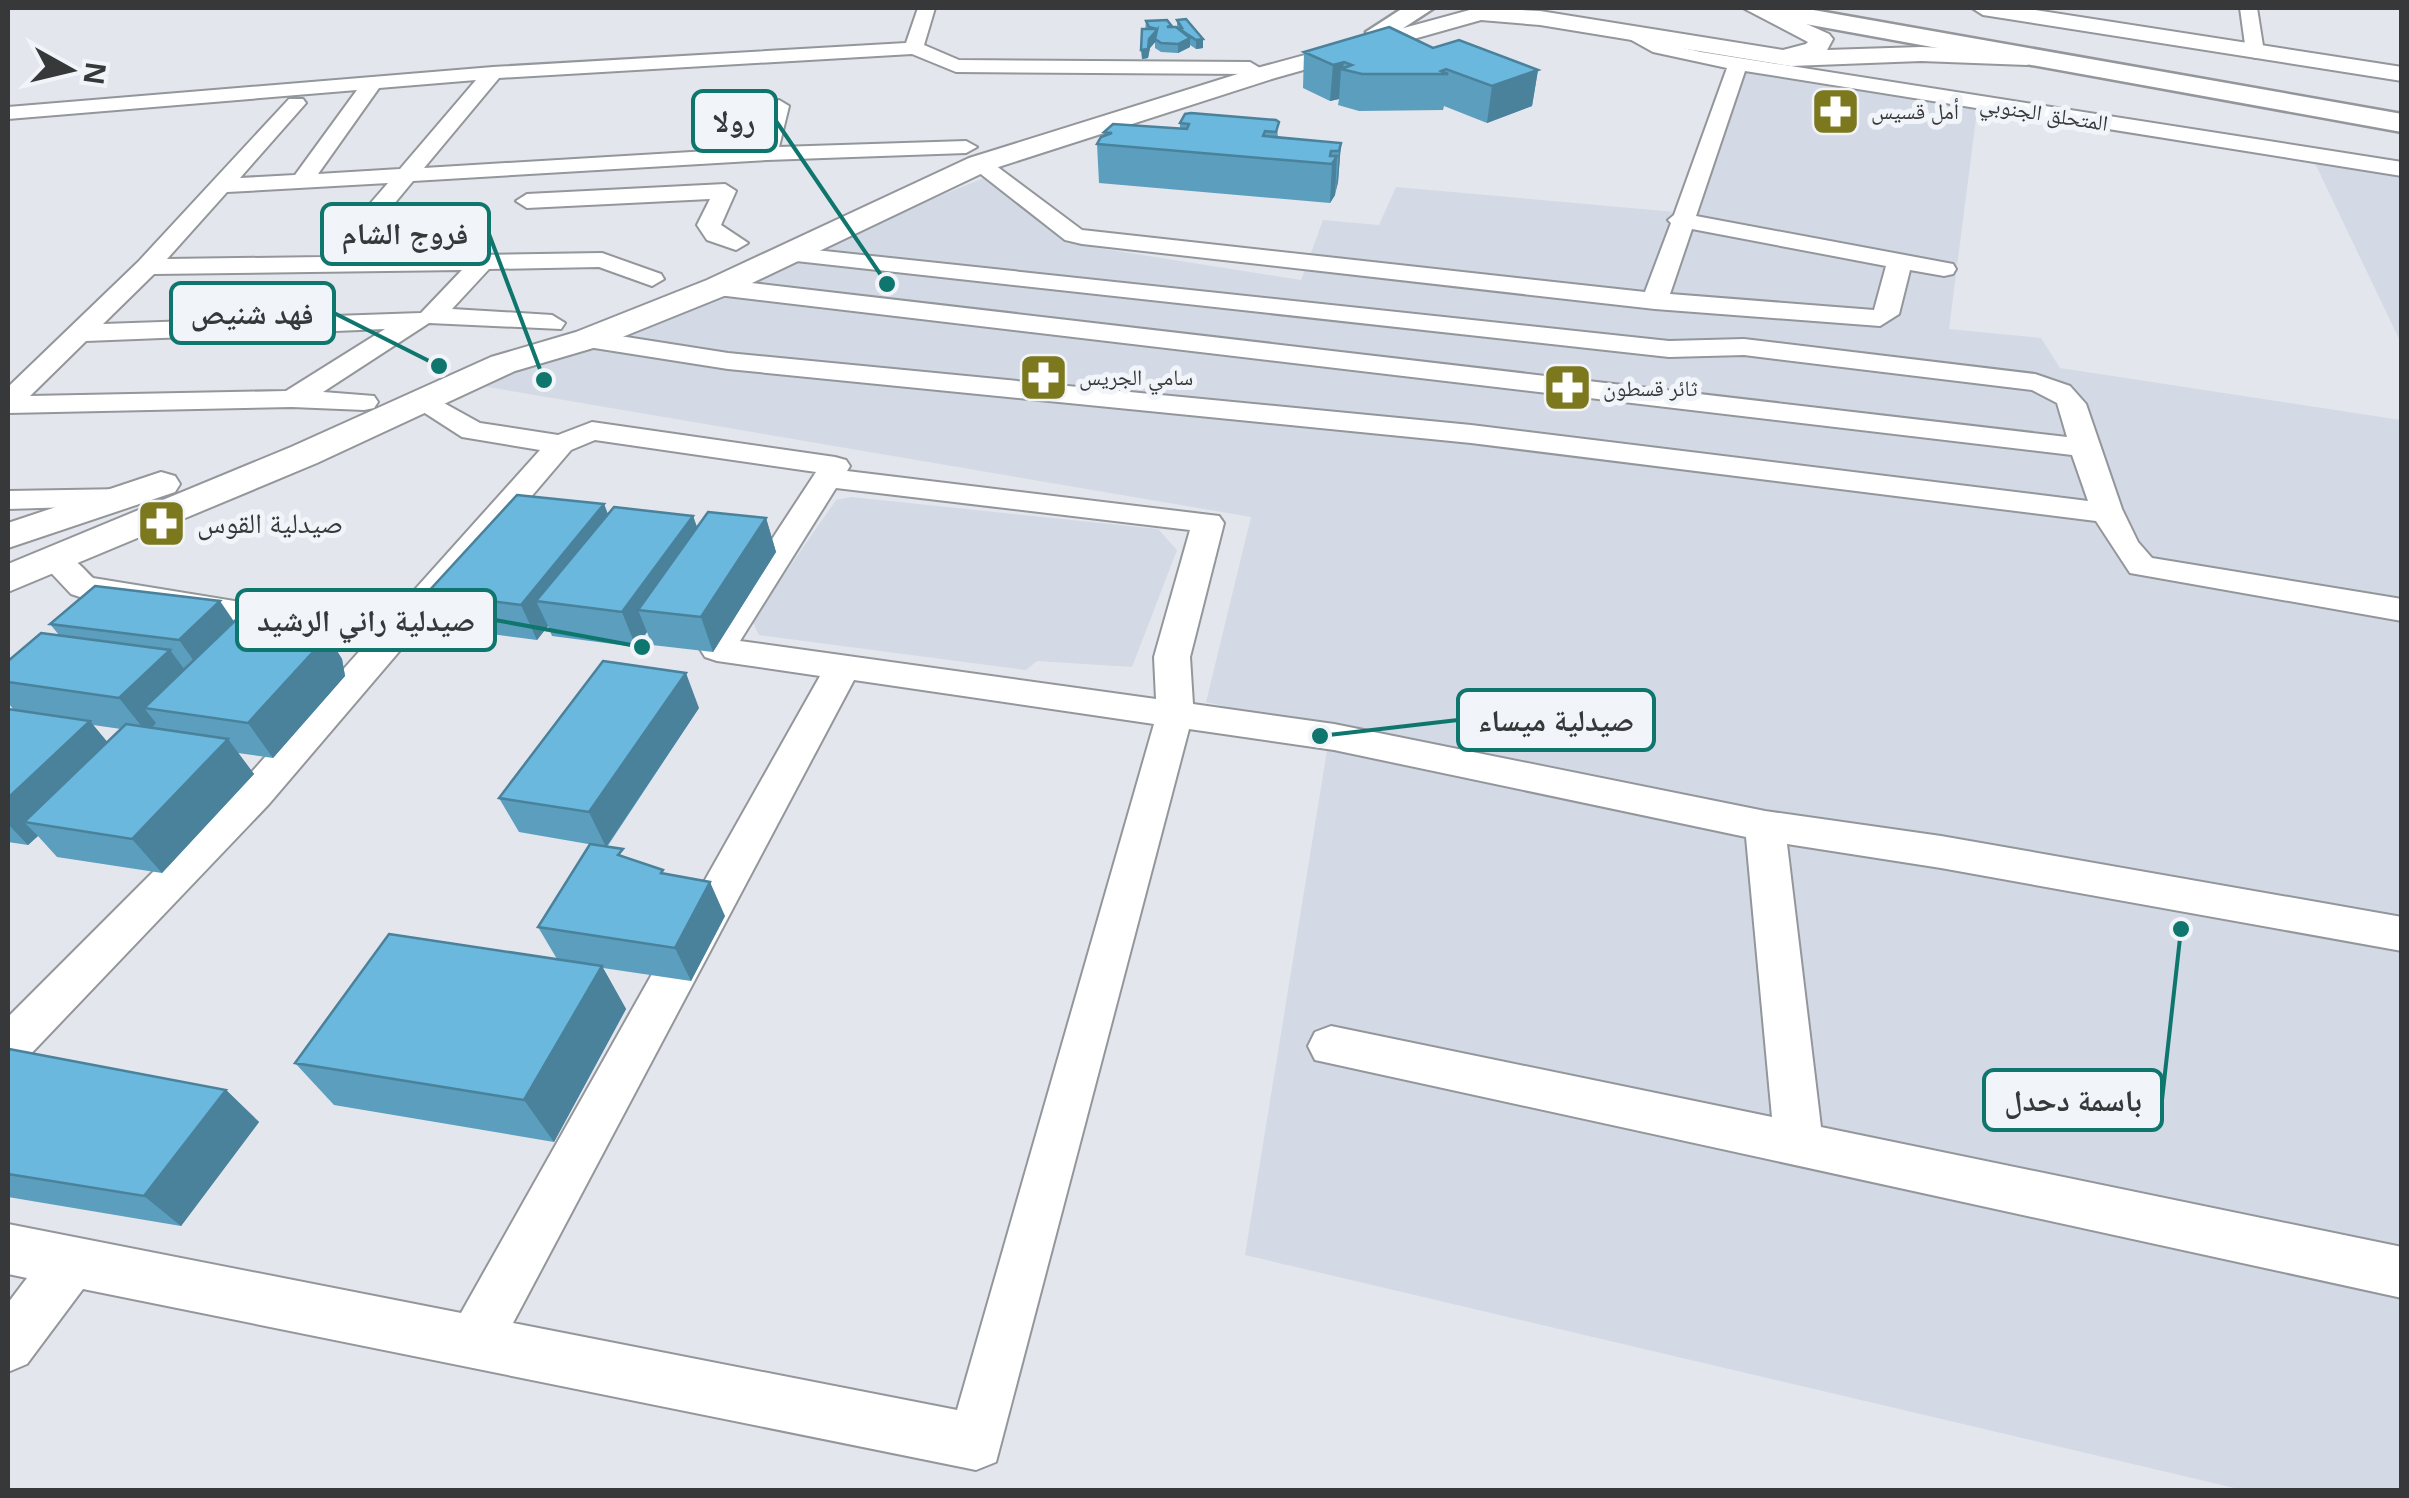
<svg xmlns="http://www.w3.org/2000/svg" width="2409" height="1498" font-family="'Open Sans','Noto Naskh Arabic',sans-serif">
	<rect width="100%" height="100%" fill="#e3e6ec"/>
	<path fill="#d3dae5" d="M 1736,64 L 1978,103 L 1949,329 L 2041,338 L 2060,368 L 2401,420 L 2401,1490 L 2243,1490 L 1245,1255 L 1330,732 L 1206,702 L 1251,517 L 476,385 L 984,178 L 1066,243 L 1301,280 L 1323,220 L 1379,225 L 1396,187 L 1687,213 Z
		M 2312,157 L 2401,169 L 2401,343 Z
		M 851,497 L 1158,529 L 1177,550 L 1132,667 L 1037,661 L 1026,670 L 759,635 L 752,621 L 836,500 Z"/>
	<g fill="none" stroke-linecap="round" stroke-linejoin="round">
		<defs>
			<path id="minor" d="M 918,8 L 935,8 L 924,45 L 959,60 L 1250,62 L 1260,68 L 1250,74 L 956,72 L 912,54 L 499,78 L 424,168 L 758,148 L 769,106 L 779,100 L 789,106 L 779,147 L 966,141 L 977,147 L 966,153 L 767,160 L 413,181 L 350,257 L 602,253 L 661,274 L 664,279 L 652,286 L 599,267 L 489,269 L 452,309 L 552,315 L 565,323 L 561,329 L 429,323 L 323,392 L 374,396 L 378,402 L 374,408 L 364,410 L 292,407 L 8,413 L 8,387 L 138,262 L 289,99 L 303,99 L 306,103 L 240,178 L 295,175 L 357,90 L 8,119 L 8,107 L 493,67 L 906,43 ZM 476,80 L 400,169 L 318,174 L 379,88 ZM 388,183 L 324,257 L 167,259 L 227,192 ZM 462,270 L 421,313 L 103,324 L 154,274 ZM 385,329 L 286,391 L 30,396 L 86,341 Z
				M 2240,8 L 2257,8 L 2264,52 L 2262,56 L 2255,58 L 2246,52 Z
				M 1632,28 L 1666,44 L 1701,52 L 2402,162 L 2402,176 L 1745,71 L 1696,216 L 1953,264 L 1956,269 L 1953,274 L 1944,276 L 1910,270 L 1899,314 L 1880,326 L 1655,309 L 1082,244 L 1065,240 L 968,164 L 971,159 L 987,159 L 1082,230 L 1645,292 L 1671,223 L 1668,220 L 1674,215 L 1727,68 L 1653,52 L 1626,37 L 1623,33 ZM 1692,229 L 1886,266 L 1874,310 L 1670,294 Z
				M 725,184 L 736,191 L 721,225 L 748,243 L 736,250 L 707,240 L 697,225 L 710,199 L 527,208 L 516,201 L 527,194 Z
				M 787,247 L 1669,341 L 1744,339 L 2035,374 L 2070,386 L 2086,404 L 2122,509 L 2138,542 L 2152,558 L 2402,599 L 2402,621 L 2130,573 L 2096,521 L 1471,443 L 728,369 L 588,347 L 575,339 L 588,331 L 728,353 L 1471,425 L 2088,501 L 2072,455 L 718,295 L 705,287 L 718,279 L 2067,437 L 2057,403 L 2032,390 L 1744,355 L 1669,357 L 778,259 L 775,254 L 778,249 Z
				M 424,392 L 480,423 L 558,435 L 592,422 L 835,457 L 846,460 L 850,466 L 847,471 L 1219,516 L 1224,523 L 1190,657 L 1193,704 L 1334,724 L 1765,811 L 1941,836 L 2402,917 L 2402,951 L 1941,868 L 1787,844 L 1821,1127 L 2402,1247 L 2402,1298 L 1315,1060 L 1308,1046 L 1315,1032 L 1331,1026 L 1772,1117 L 1746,837 L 1334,750 L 1189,729 L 996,1462 L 976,1470 L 83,1289 L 27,1364 L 8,1372 L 8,1303 L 27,1278 L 8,1274 L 8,1224 L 461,1313 L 820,676 L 717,661 L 705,657 L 700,649 L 816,472 L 595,440 L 571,450 L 269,804 L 24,1061 L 8,1067 L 8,1017 L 241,784 L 365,645 L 83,598 L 71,594 L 40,561 L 45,554 C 67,548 78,563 93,578 L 383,625 L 540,450 L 462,437 L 414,406 L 410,400 L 414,394 ZM 836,488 L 1190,530 L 1154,657 L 1156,699 L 740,641 ZM 854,680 L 1154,724 L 957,1410 L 513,1323 Z
				M 125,489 L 136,491 L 140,498 L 136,505 L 8,509 L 8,491 Z"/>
			<path id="major" d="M 1477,8 L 1540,11 L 1783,50 L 1806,44 L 1808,42 L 1743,8 L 1771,8 L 1829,34 L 1833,39 L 1827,50 L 1921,47 L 2027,51 L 2039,58 L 2027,65 L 1921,61 L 1791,66 L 1540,25 L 1481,20 L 1275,78 L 989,170 L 729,294 L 600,346 L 515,371 L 317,463 L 8,592 L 8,564 L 291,447 L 491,357 L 576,332 L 707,280 L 969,158 L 1257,68 Z
				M 1972,8 L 2023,8 L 2402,67 L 2402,81 L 1983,15 Z
				M 161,472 L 175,476 L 180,484 L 175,492 L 8,548 L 8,523 Z"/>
			<path id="highway" d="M 1403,8 L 1434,8 L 1388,38 L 1370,38 L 1366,32 Z
				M 1748,8 L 1802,8 L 2402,114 L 2402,132 L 1761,16 Z"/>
		</defs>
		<use href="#minor" stroke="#93969a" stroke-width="4"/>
		<use href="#major" stroke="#93969a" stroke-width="4"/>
		<use href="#highway" stroke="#93969a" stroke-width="5"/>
		<use href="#minor" fill="#fff" fill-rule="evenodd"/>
		<use href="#major" fill="#fff" fill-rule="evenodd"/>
		<use href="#highway" fill="#fff" fill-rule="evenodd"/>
	</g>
	<path fill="#5b9ebe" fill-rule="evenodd" d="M 1186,19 L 1203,48 L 1196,49 L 1190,45 L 1190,47 L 1178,53 L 1161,52 L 1155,48 L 1155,42 L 1150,48 L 1148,58 L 1142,59 L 1146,21 L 1177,28 L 1177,20 Z
		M 1433,48 L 1538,70 L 1532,106 L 1487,123 L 1444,106 L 1443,110 L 1359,111 L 1338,105 L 1339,99 L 1330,101 L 1303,88 L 1304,52 Z
		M 1276,120 L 1278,137 L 1341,143 L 1338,182 L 1335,195 L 1330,203 L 1099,183 L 1097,144 L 1104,136 L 1104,132 L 1180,129 L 1180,123 Z
		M 604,504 L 608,514 L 693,516 L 697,527 L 766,518 L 776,552 L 713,652 L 652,645 L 647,632 L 636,647 L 552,636 L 548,626 L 537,640 L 445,628 L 427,593 Z
		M 234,621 L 320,624 L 342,659 L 345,676 L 273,758 L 238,753 L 254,774 L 162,873 L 57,857 L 38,836 L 28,845 L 8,842 L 8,709 L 14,710 L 8,703 L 8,661 L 59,635 L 50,624 ZM 93,725 L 121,729 L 107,742 Z
		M 699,708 L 607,847 L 627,858 L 665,874 L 725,916 L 691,981 L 603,968 L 626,1009 L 554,1142 L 334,1105 L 295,1063 L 557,959 L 538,927 L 594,845 L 519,832 L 499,798 Z
		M 8,1051 L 226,1090 L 259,1122 L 181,1226 L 8,1197 Z"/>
	<path fill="#4a819b" d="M 1157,30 L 1158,39 L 1150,48 L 1148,58 L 1142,59 L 1141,50 Z
		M 1190,38 L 1190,47 L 1178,53 L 1178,44 Z
		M 1203,39 L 1203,48 L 1196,49 L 1196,40 Z
		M 1344,62 L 1343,70 L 1341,69 L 1339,99 L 1330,101 L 1333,65 Z
		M 1538,70 L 1532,106 L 1487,123 L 1492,86 Z
		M 1341,143 L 1338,182 L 1336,190 L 1339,151 Z
		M 1337,156 L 1335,195 L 1330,203 L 1332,164 Z
		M 604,504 L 617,539 L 536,601 L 548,626 L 537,640 L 521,605 Z
		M 693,516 L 705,550 L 638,610 L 647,632 L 636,647 L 622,612 Z
		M 766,518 L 776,552 L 713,652 L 701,617 Z
		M 220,601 L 244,636 L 204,675 L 179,640 Z
		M 320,624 L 342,659 L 345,676 L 273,758 L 248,723 Z
		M 170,650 L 196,685 L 144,708 L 156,723 L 147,733 L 119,698 Z
		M 686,673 L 699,708 L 606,847 L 589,812 Z
		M 90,721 L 119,756 L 24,822 L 38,836 L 28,845 L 8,824 L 8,798 Z
		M 228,739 L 254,774 L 162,873 L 132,839 Z
		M 710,882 L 725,916 L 691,981 L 675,948 Z
		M 602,966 L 626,1009 L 554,1142 L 524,1100 Z
		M 226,1090 L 259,1122 L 181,1226 L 144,1196 Z"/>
	<path fill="#6ab8dd" stroke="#4a819b" stroke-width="2.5" d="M 1186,19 L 1203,39 L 1196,40 L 1178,28 L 1182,28 L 1177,20 Z
		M 1167,20 L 1171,25 L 1167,27 L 1176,27 L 1190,38 L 1178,44 L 1161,43 L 1155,39 L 1157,30 L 1149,39 L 1148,49 L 1141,50 L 1142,29 L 1157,29 L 1149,27 L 1146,21 Z
		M 1389,27 L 1433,48 L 1459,40 L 1538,70 L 1492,86 L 1446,69 L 1441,71 L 1448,74 L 1362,74 L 1341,69 L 1352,65 L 1344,62 L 1333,65 L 1304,52 Z
		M 1191,113 L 1276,120 L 1279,122 L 1276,132 L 1265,131 L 1263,136 L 1341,143 L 1339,151 L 1331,151 L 1330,156 L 1337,156 L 1332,164 L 1097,144 L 1101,137 L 1112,133 L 1104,132 L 1113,124 L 1187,129 L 1189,124 L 1180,123 L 1185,114 Z
		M 517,495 L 604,504 L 521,605 L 427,593 Z
		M 614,507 L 693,516 L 622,612 L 536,601 Z
		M 708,512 L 766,518 L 701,617 L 638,610 Z
		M 95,586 L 220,601 L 179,640 L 50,624 Z
		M 244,612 L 310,619 L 320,624 L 323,641 L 248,723 L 144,708 Z
		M 41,633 L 170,650 L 119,698 L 8,682 L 8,661 Z
		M 603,661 L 686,673 L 589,812 L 499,798 Z
		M 8,709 L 90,721 L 8,798 Z
		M 126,724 L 228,739 L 132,839 L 24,822 Z
		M 590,844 L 623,849 L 618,855 L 663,870 L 661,873 L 710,882 L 675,948 L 538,927 Z
		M 389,934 L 602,966 L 524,1100 L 295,1063 Z
		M 9,1049 L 226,1090 L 144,1196 L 8,1174 L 8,1051 Z"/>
	<defs>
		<symbol id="pharmacy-square" viewBox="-11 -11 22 22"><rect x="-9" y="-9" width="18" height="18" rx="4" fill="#7c781e" stroke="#f1f4f9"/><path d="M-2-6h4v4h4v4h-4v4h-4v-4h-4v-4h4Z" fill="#fff"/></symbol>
	</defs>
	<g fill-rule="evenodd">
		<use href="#pharmacy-square" x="1808" y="84" width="55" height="55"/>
		<use href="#pharmacy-square" x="1016" y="350" width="55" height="55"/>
		<use href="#pharmacy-square" x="1540" y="360" width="55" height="55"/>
		<use href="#pharmacy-square" x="134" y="496" width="55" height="55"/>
	</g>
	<g text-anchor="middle" stroke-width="10" stroke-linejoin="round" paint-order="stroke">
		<g font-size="22" fill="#37383a" stroke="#f1f4f9" text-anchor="start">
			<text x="1871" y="119">أمل قسيس</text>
			<text x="1079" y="385">سامي الجريس</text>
			<text x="1603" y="396">ثائر قسطون</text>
		</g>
		<g font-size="22" fill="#37383a" stroke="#f1f4f9">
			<text transform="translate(2044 113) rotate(9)" y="8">المتحلق الجنوبي</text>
		</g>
		<g font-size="28" fill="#37383a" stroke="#f1f4f9" text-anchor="start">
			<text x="197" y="533">صيدلية القوس</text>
		</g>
	</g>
	<path fill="none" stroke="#0f766e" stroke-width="4" d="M887 284L776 121M544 380L489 234M439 366L334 313M642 647L495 620M1320 736L1458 720M2181 929L2162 1100"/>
	<g fill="#0f766e" stroke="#f1f4f9" stroke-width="4">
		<circle cx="887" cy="284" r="10"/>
		<circle cx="544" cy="380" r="10"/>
		<circle cx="439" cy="366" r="10"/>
		<circle cx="642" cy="647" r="10"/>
		<circle cx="1320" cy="736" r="10"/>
		<circle cx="2181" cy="929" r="10"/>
	</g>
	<g fill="#f1f4f9" stroke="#0f766e" stroke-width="4">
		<rect x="693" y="91" width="83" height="60" rx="10"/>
		<rect x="322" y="204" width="167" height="60" rx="10"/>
		<rect x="171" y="283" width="163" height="60" rx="10"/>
		<rect x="237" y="590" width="258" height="60" rx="10"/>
		<rect x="1458" y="690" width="196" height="60" rx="10"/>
		<rect x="1984" y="1070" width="178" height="60" rx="10"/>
	</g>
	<g font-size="30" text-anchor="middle" font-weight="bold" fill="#37383a">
		<text x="734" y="132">رولا</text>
		<text x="405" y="244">فروج الشام</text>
		<text x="252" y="324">فهد شنيص</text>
		<text x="366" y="631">صيدلية راني الرشيد</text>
		<text x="1556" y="731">صيدلية ميساء</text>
		<text x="2073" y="1111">باسمة دحدل</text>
	</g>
	<rect width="2409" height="1498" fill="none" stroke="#37383a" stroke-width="20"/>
	<g transform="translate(70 70) rotate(98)" stroke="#f1f4f9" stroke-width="8" paint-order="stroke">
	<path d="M0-8L18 38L0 25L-18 38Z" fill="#37383a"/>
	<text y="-15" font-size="28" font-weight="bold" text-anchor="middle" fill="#37383a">N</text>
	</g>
</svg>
